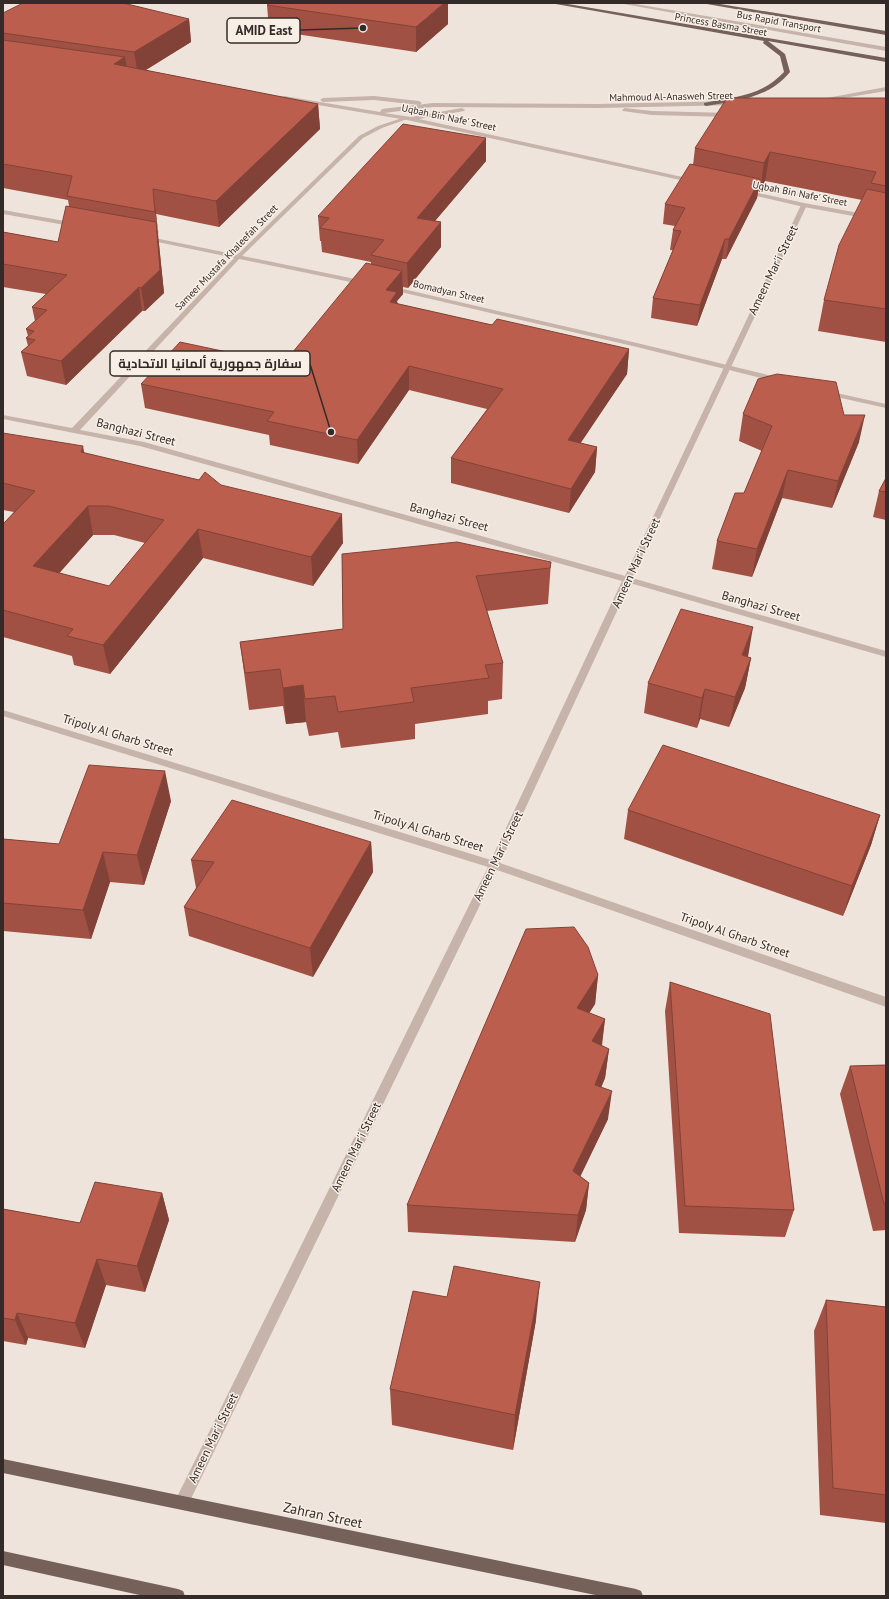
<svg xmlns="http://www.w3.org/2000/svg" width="889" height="1599" font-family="'PT Sans',Cairo,sans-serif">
	<rect width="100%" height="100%" fill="#efe4db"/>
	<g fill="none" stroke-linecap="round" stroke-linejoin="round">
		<path fill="#c6b3a9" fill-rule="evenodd" d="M 618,3 L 630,3 L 886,47 L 886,51 Z"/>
		<path fill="#c6b3a9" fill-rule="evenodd" d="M 405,117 L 410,118 L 382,128 L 363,138 L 241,257 L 80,430 L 144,442 L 625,576 L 801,205 L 806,204 L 807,205 L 632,578 L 886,651 L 886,657 L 630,583 L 500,863 L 886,997 L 886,1007 L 497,870 L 187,1507 L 182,1509 L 177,1507 L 175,1502 L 177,1497 L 488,867 L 3,716 L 3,710 L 491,860 L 622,581 L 140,446 L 3,419 L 3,415 L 72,428 L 237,255 L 359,136 L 378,126 Z"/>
		<path fill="#c6b3a9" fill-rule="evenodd" d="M 886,87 L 886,91 L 819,102 L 816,100 Z
			M 284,96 L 380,112 L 382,109 L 433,103 L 599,104 L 736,101 L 739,103 L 736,105 L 599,108 L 433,107 L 384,113 L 411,117 L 462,108 L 465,110 L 464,111 L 419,119 L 696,180 L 697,181 L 694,183 L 407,120 L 282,99 L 282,97 Z
			M 374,96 L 419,101 L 422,103 L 419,105 L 374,100 L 323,102 L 320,100 L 323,98 Z
			M 625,108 L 652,111 L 729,113 L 732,115 L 729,117 L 652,115 L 623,111 L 622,110 Z
			M 745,190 L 804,203 L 886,218 L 886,222 L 804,207 L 743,193 L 742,192 Z
			M 3,210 L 76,223 L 79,225 L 76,227 L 3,214 Z
			M 145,236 L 365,281 L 368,283 L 365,285 L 143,239 L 143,237 Z
			M 390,286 L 637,343 L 780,378 L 781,380 L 777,382 L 637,347 L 388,289 L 387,288 Z
			M 823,390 L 886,404 L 886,408 L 823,394 Z"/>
		<path fill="#75615a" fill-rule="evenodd" d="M 550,3 L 562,3 L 886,58 L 886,62 L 768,41 L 785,54 L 790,72 C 769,98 737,101 706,106 L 704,105 L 704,103 C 736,96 760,97 784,72 L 780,56 L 763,43 L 764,41 Z
			M 701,3 L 714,3 L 886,31 L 886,35 Z
			M 3,1459 L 636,1589 L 641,1591 L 643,1596 L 600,1596 L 3,1473 Z
			M 3,1551 L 178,1589 L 183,1591 L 185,1596 L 144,1596 L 3,1565 Z"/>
	</g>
	<path fill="#a15143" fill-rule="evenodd" d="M 267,5 L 448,24 L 416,52 L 269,30 Z
		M 3,13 L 189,19 L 191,42 L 145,70 L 318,104 L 320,129 L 219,227 L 156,214 L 164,293 L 145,311 L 142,311 L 66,385 L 27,376 L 21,352 L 28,346 L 26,338 L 28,336 L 26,329 L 35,321 L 32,307 L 46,294 L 3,287 L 3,232 L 58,242 L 69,206 L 68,200 L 3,188 Z
		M 886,98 L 886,342 L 818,331 L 824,300 L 862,200 L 765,181 L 760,192 L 758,191 L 757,198 L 726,259 L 722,259 L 697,326 L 651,318 L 653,298 L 673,250 L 670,250 L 673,230 L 675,226 L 663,224 L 665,204 L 693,165 L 695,148 Z
		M 486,138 L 486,161 L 435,221 L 441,222 L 441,247 L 408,288 L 403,287 L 403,294 L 397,301 L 398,304 L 492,325 L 629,349 L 627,374 L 580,443 L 597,447 L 595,472 L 569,513 L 451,483 L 451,458 L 487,409 L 409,390 L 358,464 L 270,445 L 269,435 L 145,408 L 141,384 L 283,364 L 371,264 L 371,262 L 322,252 L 321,241 L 320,241 L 318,216 Z
		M 743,414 L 844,415 L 859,442 L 832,508 L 782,498 L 752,577 L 712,569 L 717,541 L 744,493 L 762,451 L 739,441 Z
		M 3,433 L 84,453 L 221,485 L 343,543 L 313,586 L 203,558 L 110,674 L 74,665 L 72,656 L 3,637 L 3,524 L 14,512 L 3,510 ZM 93,535 L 114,535 L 145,543 L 109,586 L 59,573 Z
		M 886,478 L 886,520 L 873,517 L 879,491 Z
		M 342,554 L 551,562 L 548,604 L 487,611 L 503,663 L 502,699 L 488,701 L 488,714 L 415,724 L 415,739 L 341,748 L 338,732 L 309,736 L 306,722 L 286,724 L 283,706 L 249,710 L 240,642 L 343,629 Z
		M 748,657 L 751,658 L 745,688 L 729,727 L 700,719 L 697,728 L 644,713 L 648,683 Z
		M 171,801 L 144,885 L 110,882 L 91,939 L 3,931 L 3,839 L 59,844 Z
		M 628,810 L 880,815 L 871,845 L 843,916 L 624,839 Z
		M 371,842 L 373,872 L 313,977 L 189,936 L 184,907 L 196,888 L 191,860 Z
		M 598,975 L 595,1004 L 589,1013 L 605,1019 L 602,1046 L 609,1049 L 605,1078 L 601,1087 L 608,1119 L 580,1176 L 589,1183 L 586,1210 L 575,1242 L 408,1232 L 407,1205 Z
		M 670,982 L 794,1210 L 785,1237 L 679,1233 L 665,1011 Z
		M 886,1065 L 886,1230 L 873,1231 L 840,1094 L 850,1066 Z
		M 162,1193 L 169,1220 L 145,1292 L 106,1285 L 85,1348 L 28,1338 L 26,1345 L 3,1341 L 3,1209 L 80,1223 Z
		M 826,1300 L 886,1307 L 886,1523 L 820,1515 L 814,1331 Z
		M 536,1320 L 513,1450 L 392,1425 L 390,1389 Z"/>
	<path fill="#834237" d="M 444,3 L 448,3 L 448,24 L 416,52 L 416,27 Z
		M 189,19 L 191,42 L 138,75 L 134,52 Z
		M 125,57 L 129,81 L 114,64 Z
		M 318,104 L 320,129 L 219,227 L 216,201 Z
		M 486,138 L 486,161 L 417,242 L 417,218 Z
		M 770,152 L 765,181 L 760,192 L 764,163 Z
		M 760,179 L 757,198 L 726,259 L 729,239 Z
		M 153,189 L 156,214 L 159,238 L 155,212 Z
		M 156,222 L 159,245 L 164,293 L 145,311 L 141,288 Z
		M 441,222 L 441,247 L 408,288 L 407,263 Z
		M 725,239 L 722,259 L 697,326 L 700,305 Z
		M 402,271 L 403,294 L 397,301 L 398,316 L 387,314 L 386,290 Z
		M 139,287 L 142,311 L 66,385 L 61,361 Z
		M 629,349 L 627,374 L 566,465 L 568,440 Z
		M 409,366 L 409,390 L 358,464 L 357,440 Z
		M 865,415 L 859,442 L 832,508 L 838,481 Z
		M 83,446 L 88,474 L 81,452 Z
		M 597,447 L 595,472 L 569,513 L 571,489 Z
		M 788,470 L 782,498 L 752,577 L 757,549 Z
		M 88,506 L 93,535 L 40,595 L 33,566 Z
		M 342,514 L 343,543 L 313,586 L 311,557 Z
		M 198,529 L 203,558 L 110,674 L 103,645 Z
		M 753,627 L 748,657 L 742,655 Z
		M 751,658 L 745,688 L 729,727 L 735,697 Z
		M 303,685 L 306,722 L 286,724 L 283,688 Z
		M 705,689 L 700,719 L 697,728 L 702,698 Z
		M 165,771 L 171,801 L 144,885 L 137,855 Z
		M 880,815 L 871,845 L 843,916 L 852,886 Z
		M 371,842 L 373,872 L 313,977 L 310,948 Z
		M 103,852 L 110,882 L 91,939 L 83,910 Z
		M 598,975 L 595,1004 L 574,1037 L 577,1008 Z
		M 605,1019 L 601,1048 L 592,1041 Z
		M 609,1049 L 605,1078 L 591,1113 L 595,1085 Z
		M 612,1091 L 608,1119 L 570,1198 L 573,1171 Z
		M 589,1183 L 586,1210 L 575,1242 L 578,1215 Z
		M 162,1193 L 169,1220 L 145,1292 L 137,1266 Z
		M 97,1259 L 106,1285 L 85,1348 L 75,1323 Z
		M 540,1282 L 536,1320 L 513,1450 L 515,1415 Z
		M 17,1313 L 28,1338 L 26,1345 L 15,1320 Z"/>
	<path fill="#bb5e4e" stroke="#834237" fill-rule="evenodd" d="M 23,3 L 123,3 L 189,19 L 134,52 L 3,33 L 3,13 Z
		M 270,3 L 444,3 L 416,27 L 267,5 Z
		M 3,40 L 125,57 L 114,64 L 318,104 L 216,201 L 153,189 L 155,212 L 67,196 L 72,176 L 3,164 Z
		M 727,98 L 886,98 L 886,186 L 871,183 L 876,172 L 770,152 L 764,163 L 695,148 Z
		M 403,124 L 486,138 L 417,218 L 441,222 L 407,263 L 371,255 L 384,240 L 320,228 L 329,218 L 318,216 Z
		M 690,164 L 760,179 L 729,239 L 725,239 L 700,305 L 653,298 L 681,231 L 673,230 L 685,208 L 665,204 Z
		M 867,189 L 886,193 L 886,309 L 824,300 L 839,245 Z
		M 66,206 L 156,222 L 160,270 L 141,288 L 139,287 L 61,361 L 21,352 L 35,340 L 26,338 L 34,331 L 26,329 L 47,310 L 32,307 L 67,275 L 3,264 L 3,232 L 58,242 Z
		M 366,263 L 402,271 L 386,290 L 397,292 L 390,302 L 492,325 L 497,319 L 629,349 L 568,440 L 597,447 L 571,489 L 451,458 L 503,389 L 409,366 L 357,440 L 267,421 L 274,412 L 141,384 L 180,342 L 283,364 Z
		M 777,374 L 836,382 L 844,415 L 865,415 L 838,481 L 788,470 L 757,549 L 717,541 L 735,493 L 744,493 L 772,426 L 743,414 L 758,379 Z
		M 3,433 L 83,446 L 81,452 L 199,480 L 205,472 L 221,485 L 342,514 L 311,557 L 198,529 L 103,645 L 67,636 L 73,629 L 3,610 L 3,524 L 35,491 L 3,483 ZM 88,506 L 109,506 L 164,520 L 109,586 L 33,566 Z
		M 886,478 L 886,492 L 879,491 Z
		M 457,542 L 551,562 L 550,568 L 476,576 L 503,663 L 485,665 L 489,678 L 411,688 L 414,702 L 338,712 L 335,696 L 305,699 L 303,685 L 283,688 L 280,669 L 245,673 L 240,642 L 343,629 L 342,554 Z
		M 681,609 L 753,627 L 742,655 L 751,658 L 735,697 L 705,689 L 702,698 L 648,683 Z
		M 663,745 L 880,815 L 852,886 L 628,810 Z
		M 89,765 L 165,771 L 137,855 L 103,852 L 83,910 L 3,903 L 3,839 L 59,844 Z
		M 232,800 L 371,842 L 310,948 L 184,907 L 214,862 L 191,860 Z
		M 574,927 L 588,947 L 598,975 L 577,1008 L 605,1019 L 592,1041 L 609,1049 L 595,1085 L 612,1091 L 573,1171 L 589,1183 L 578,1215 L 407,1205 L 526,929 Z
		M 670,982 L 770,1014 L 794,1210 L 685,1206 Z
		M 886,1065 L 886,1204 L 884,1204 L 850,1066 Z
		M 95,1182 L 162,1193 L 137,1266 L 97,1259 L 75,1323 L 17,1313 L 15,1320 L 3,1318 L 3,1209 L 80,1223 Z
		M 454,1266 L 540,1282 L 515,1415 L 390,1389 L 413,1291 L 447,1297 Z
		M 826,1300 L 886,1307 L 886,1495 L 833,1488 Z"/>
	<g text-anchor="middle" stroke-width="3" stroke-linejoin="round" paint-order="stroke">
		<g font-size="10" fill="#342b28" stroke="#f8efe7">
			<text transform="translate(779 21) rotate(10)" y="4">Bus Rapid Transport</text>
			<text transform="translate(721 24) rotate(10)" y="4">Princess Basma Street</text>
			<text transform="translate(671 96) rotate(-1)" y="4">Mahmoud Al-Anasweh Street</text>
			<text transform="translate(449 117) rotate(12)" y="4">Uqbah Bin Nafe' Street</text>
			<text transform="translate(800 193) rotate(11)" y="4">Uqbah Bin Nafe' Street</text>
			<text transform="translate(226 257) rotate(-46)" y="4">Sameer Mustafa Khaleefah Street</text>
			<text transform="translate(449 291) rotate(13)" y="4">Bomadyan Street</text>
		</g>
		<g font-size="12" fill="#342b28" stroke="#f8efe7">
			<text transform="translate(773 270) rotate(-64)" y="4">Ameen Mar'i Street</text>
			<text transform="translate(136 432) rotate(14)" y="4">Banghazi Street</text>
			<text transform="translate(449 517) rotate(15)" y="4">Banghazi Street</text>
			<text transform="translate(636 563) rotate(-65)" y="4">Ameen Mar'i Street</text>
			<text transform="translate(761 606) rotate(16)" y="4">Banghazi Street</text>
			<text transform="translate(118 735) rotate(17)" y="4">Tripoly Al Gharb Street</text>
			<text transform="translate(428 831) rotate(17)" y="4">Tripoly Al Gharb Street</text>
			<text transform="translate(498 856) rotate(-64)" y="4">Ameen Mar'i Street</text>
			<text transform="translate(735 935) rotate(19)" y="4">Tripoly Al Gharb Street</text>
			<text transform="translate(356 1147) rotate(-64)" y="4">Ameen Mar'i Street</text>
			<text transform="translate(213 1438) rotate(-64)" y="4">Ameen Mar'i Street</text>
		</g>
		<g font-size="14" fill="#342b28" stroke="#f8efe7">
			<text transform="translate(323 1515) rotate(12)" y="5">Zahran Street</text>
		</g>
	</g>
	<path fill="none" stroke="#342b28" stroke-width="1.5" d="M363 28L300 30M331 432L310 364"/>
	<g fill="#342b28" stroke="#f8efe7" stroke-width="1.5">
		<circle cx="363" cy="28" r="4"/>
		<circle cx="331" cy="432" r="4"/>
	</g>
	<g fill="#f8efe7" stroke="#342b28" stroke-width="1.5">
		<rect x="227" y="18" width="73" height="25" rx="4"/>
		<rect x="110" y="351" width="200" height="25" rx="4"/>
	</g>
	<g font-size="13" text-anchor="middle" font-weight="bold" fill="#342b28">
		<text x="264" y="35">AMID East</text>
		<text x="210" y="368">سفارة جمهورية ألمانيا الاتحادية</text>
	</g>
	<rect width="889" height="1599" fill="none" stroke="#342b28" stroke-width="8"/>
</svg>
